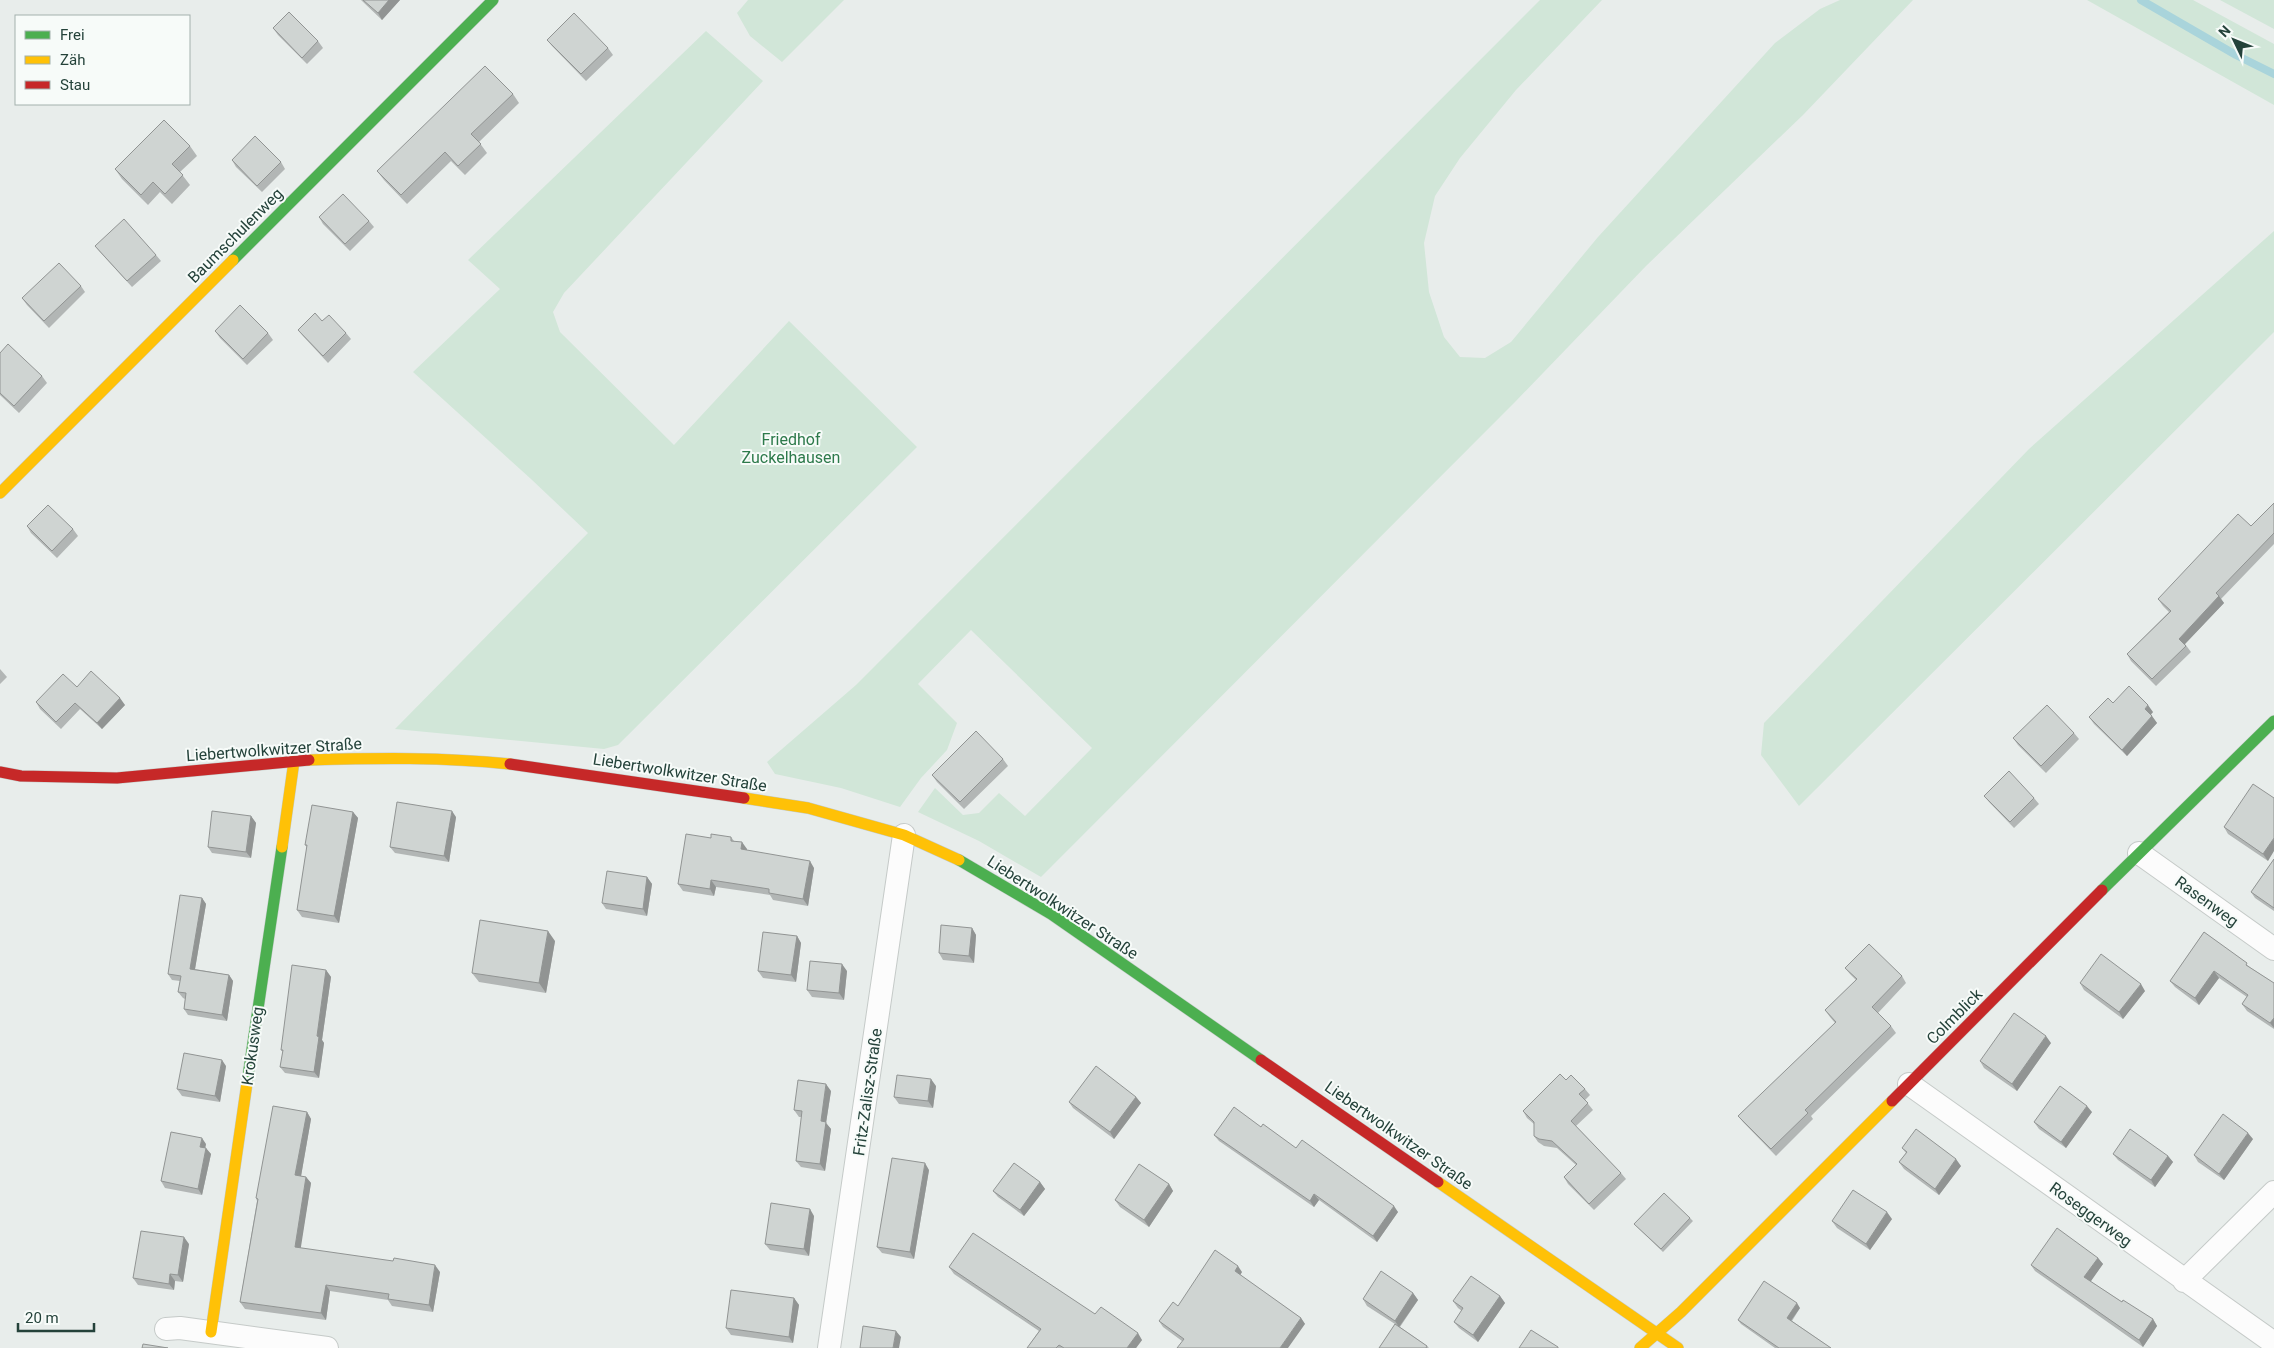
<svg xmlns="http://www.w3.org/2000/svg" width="2274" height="1348" font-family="Roboto,sans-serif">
	<rect width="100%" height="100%" fill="#e8edeb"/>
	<path fill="#d1e6d8" d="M 748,0 L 844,0 L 782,62 L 750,36 L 737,13 Z
		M 1540,0 L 1602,0 L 1516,90 L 1460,158 L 1435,196 L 1424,243 L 1429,292 L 1444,337 L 1460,357 L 1485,358 L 1511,342 L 1598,237 L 1775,43 L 1820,9 L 1840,0 L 1913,0 L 1803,115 L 1646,266 L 1515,402 L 1041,877 L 979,841 L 918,812 L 935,788 L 963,815 L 979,813 L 999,793 L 1025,816 L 1092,748 L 971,630 L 918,684 L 957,723 L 947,750 L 921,778 L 900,807 L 841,788 L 775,774 L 767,762 L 856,685 Z
		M 2087,0 L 2193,0 L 2274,44 L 2274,105 Z
		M 2220,0 L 2274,0 L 2274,29 Z
		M 706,31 L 763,81 L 564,293 L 553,312 L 560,332 L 674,445 L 789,321 L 917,447 L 618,745 L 604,749 L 395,729 L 588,533 L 531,479 L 413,372 L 500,289 L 468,260 Z
		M 2274,231 L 2274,332 L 1799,806 L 1761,755 L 1764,723 L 2029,449 Z"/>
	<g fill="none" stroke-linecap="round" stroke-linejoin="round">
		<path stroke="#a9d4db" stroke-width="8" d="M 2141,0 L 2236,55 L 2274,74"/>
		<defs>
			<path id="street" d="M 2139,853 L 2274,949
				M 1909,1084 L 2274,1343
				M 2184,1281 L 2274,1192
				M 166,1329 L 180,1328 L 327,1348
				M 829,1348 L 904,835"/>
			<path id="fast" d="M 233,260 L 493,0
				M 959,860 L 1051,914 L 1261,1060
				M 2102,890 L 2274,721
				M 247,1083 L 282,847"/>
			<path id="slow" d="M 0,493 L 233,260
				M 309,760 C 377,758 443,757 510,764
				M 744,798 L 808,808 L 904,835 L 959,860
				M 282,847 L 294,761
				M 1438,1182 L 1678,1348
				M 211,1332 L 247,1083
				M 1640,1348 L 1681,1312 L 1892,1101"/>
			<path id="jam" d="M 510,764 L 744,798
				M 0,772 L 21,776 L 117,778 L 309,760
				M 1261,1060 L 1438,1182
				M 1892,1101 L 2102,890"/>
		</defs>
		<use href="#street" stroke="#c5cac8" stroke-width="24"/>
		<use href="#fast" stroke="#c3cbc8" stroke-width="12"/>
		<use href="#slow" stroke="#c3cbc8" stroke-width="12"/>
		<use href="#jam" stroke="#c3cbc8" stroke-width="12"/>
		<use href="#street" stroke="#fcfcfc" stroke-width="22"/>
		<use href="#fast" stroke="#4caf50" stroke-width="11"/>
		<use href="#slow" stroke="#ffc107" stroke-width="11"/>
		<use href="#jam" stroke="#c62828" stroke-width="11"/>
	</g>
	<path fill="#b2b6b5" d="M 361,0 L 400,0 L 382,20 Z
		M 273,28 L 318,41 L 323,48 L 307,64 L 278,35 Z
		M 547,40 L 608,48 L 613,55 L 586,81 L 552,46 Z
		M 513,94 L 519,103 L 479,142 L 487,153 L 465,175 L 451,161 L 407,204 L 384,180 L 377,171 Z
		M 190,146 L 197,156 L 180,172 L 190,185 L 172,204 L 160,192 L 148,205 L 122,179 L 115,169 Z
		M 232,160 L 281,162 L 285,169 L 262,192 L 236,167 Z
		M 319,217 L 369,221 L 374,227 L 350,251 L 323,224 Z
		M 95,246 L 156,255 L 161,261 L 132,287 L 100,252 Z
		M 81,286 L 85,292 L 49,328 L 27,305 L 22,298 Z
		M 322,321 L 346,333 L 351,339 L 328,363 L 303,336 L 298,330 Z
		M 215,331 L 268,333 L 273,340 L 247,365 L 220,338 Z
		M 0,353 L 42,376 L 47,383 L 19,413 L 0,395 Z
		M 2274,503 L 2274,544 L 2221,599 L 2224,603 L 2185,644 L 2191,652 L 2156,686 L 2131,661 L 2127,654 L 2169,612 L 2163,606 L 2158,599 L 2251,526 Z
		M 27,526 L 73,529 L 78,536 L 57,558 L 31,533 Z
		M 0,669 L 7,677 L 0,684 Z
		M 77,687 L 125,705 L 102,729 L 80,709 L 61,729 L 40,709 L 36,702 Z
		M 2113,703 L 2153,712 L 2151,715 L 2157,723 L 2127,756 L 2094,724 L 2089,717 Z
		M 2074,733 L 2079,739 L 2046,773 L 2018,745 L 2013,738 Z
		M 1003,759 L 1008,766 L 964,809 L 937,782 L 932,775 Z
		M 1984,796 L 2034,798 L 2039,804 L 2014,828 L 1989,802 Z
		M 2274,798 L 2268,861 L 2228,834 L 2224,827 Z
		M 353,812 L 358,818 L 339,923 L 302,917 L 297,910 L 307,847 L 305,845 Z
		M 251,816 L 256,823 L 251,858 L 212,853 L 208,847 Z
		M 456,817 L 449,862 L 395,853 L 390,847 Z
		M 731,837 L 734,841 L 747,849 L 746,850 L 814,868 L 808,906 L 773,900 L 770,895 L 716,887 L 714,896 L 683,891 L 678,884 L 711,838 Z
		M 2274,859 L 2274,911 L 2255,898 L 2251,892 Z
		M 647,877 L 652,884 L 647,916 L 606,909 L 602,903 Z
		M 202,898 L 206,904 L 195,969 L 229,975 L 233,981 L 227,1021 L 188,1015 L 184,1009 L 185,999 L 183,998 L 178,992 L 180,981 L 172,980 L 168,974 Z
		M 972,928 L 976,935 L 974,963 L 943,960 L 939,953 Z
		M 2204,932 L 2251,968 L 2274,983 L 2274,1029 L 2247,1011 L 2242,1004 L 2247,997 L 2219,978 L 2199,1005 L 2175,987 L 2170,981 Z
		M 797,936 L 801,943 L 796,982 L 763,978 L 758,971 Z
		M 555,941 L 546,993 L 479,982 L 472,973 Z
		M 1845,968 L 1902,976 L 1906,983 L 1878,1013 L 1891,1026 L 1896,1033 L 1811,1116 L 1813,1119 L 1776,1156 L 1743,1122 L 1738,1116 L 1835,1023 L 1830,1017 L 1825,1010 L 1856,980 L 1850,974 Z
		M 326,970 L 331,977 L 322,1040 L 324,1043 L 319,1078 L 285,1073 L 280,1067 L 283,1052 L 281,1050 Z
		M 847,971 L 844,1000 L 812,997 L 807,990 Z
		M 2080,983 L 2145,991 L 2123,1019 L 2084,990 Z
		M 2051,1043 L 2017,1091 L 1984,1068 L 1980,1061 Z
		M 226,1066 L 220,1102 L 182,1096 L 177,1089 Z
		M 1566,1080 L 1585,1089 L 1590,1095 L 1585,1100 L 1593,1110 L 1576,1126 L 1621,1173 L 1626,1179 L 1594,1210 L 1568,1184 L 1564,1177 L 1576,1165 L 1557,1148 L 1544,1146 L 1538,1142 L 1534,1136 L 1534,1124 L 1527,1118 L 1523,1111 Z
		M 936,1086 L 933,1108 L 899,1104 L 894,1097 Z
		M 831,1091 L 826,1123 L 831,1129 L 825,1171 L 801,1167 L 796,1161 L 802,1117 L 799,1117 L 794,1110 Z
		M 1136,1097 L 1141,1103 L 1114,1139 L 1073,1108 L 1069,1102 Z
		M 307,1112 L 311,1119 L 301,1176 L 306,1177 L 311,1183 L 300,1248 L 440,1272 L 433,1312 L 392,1306 L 388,1300 L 330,1291 L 326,1320 L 245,1309 L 240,1302 L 257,1201 L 256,1198 Z
		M 2092,1112 L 2066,1148 L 2039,1129 L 2034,1122 Z
		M 1261,1127 L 1398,1212 L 1377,1242 L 1319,1200 L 1314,1207 L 1219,1141 L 1214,1135 Z
		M 2253,1139 L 2224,1180 L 2198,1162 L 2194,1155 Z
		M 206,1144 L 205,1148 L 211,1154 L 202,1195 L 165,1188 L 161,1181 Z
		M 1902,1148 L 1961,1166 L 1939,1195 L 1904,1169 L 1899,1162 L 1906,1153 Z
		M 2113,1154 L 2168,1156 L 2173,1162 L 2155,1187 L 2118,1160 Z
		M 929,1170 L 914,1259 L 882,1253 L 877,1247 Z
		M 1040,1182 L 1045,1189 L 1024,1216 L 998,1197 L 993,1191 Z
		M 1169,1184 L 1173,1191 L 1149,1227 L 1120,1207 L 1115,1200 Z
		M 814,1216 L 809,1256 L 770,1250 L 765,1244 Z
		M 1690,1218 L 1693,1221 L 1663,1252 L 1637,1227 L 1634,1224 Z
		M 1892,1219 L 1870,1250 L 1837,1228 L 1832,1221 Z
		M 189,1244 L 183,1282 L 175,1281 L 174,1290 L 138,1285 L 133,1278 Z
		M 2098,1258 L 2103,1264 L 2090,1281 L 2122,1302 L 2153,1319 L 2157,1326 L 2143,1347 L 2035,1271 L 2031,1265 Z
		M 949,1267 L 1095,1314 L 1142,1340 L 1136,1348 L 1027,1348 L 1039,1331 L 954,1274 Z
		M 1242,1272 L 1240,1275 L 1301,1318 L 1305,1324 L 1182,1341 L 1163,1327 L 1159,1321 L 1178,1306 Z
		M 1413,1293 L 1418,1300 L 1400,1327 L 1427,1346 L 1429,1348 L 1379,1348 L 1395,1324 L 1367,1306 L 1363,1299 Z
		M 1500,1296 L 1505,1303 L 1478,1342 L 1459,1328 L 1454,1322 L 1462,1311 L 1458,1308 L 1453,1301 Z
		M 794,1298 L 799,1305 L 793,1343 L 731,1335 L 726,1328 Z
		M 1800,1308 L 1792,1321 L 1831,1348 L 1775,1348 L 1741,1324 L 1738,1320 Z"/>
	<path fill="#919493" d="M 389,0 L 400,0 L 382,20 L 378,13 Z
		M 2219,596 L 2224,603 L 2184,645 L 2179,639 Z
		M 120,698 L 125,705 L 102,729 L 97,723 Z
		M 2148,705 L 2153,712 L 2149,716 L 2145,709 Z
		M 2152,716 L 2157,723 L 2127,756 L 2122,750 Z
		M 452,811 L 456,817 L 449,862 L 444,856 Z
		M 353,812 L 358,818 L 339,923 L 334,916 Z
		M 251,816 L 256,823 L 251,858 L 246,852 Z
		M 2274,838 L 2274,851 L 2268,861 L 2263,854 Z
		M 742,842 L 747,849 L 746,856 L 741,849 Z
		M 810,861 L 814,868 L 808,906 L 803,899 Z
		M 647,877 L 652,884 L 647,916 L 643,909 Z
		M 711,880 L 716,887 L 714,896 L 710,889 Z
		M 202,898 L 206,904 L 194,975 L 190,969 Z
		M 972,928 L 976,935 L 974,963 L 969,956 Z
		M 548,931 L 555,941 L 546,993 L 539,983 Z
		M 797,936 L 801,943 L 796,982 L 791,975 Z
		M 842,964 L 847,971 L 844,1000 L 839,993 Z
		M 326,970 L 331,977 L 322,1040 L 324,1043 L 319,1078 L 314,1072 L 317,1036 Z
		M 2214,971 L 2219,978 L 2199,1005 L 2195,998 Z
		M 229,975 L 233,981 L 227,1021 L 222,1015 Z
		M 2141,984 L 2145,991 L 2123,1019 L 2119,1012 Z
		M 2274,1018 L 2274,1028 L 2270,1023 Z
		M 2046,1036 L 2051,1043 L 2017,1091 L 2012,1084 Z
		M 222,1060 L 226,1066 L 220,1102 L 215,1096 Z
		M 931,1079 L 936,1086 L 933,1108 L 928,1101 Z
		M 826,1084 L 831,1091 L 826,1123 L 831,1129 L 825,1171 L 820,1164 L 821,1121 Z
		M 1136,1097 L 1141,1103 L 1114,1139 L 1110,1132 Z
		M 2087,1106 L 2092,1112 L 2066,1148 L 2061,1142 Z
		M 307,1112 L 311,1119 L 300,1182 L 295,1175 Z
		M 2248,1133 L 2253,1139 L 2224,1180 L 2219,1174 Z
		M 202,1138 L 206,1144 L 204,1153 L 200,1147 Z
		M 206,1148 L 211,1154 L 202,1195 L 198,1189 Z
		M 2168,1156 L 2173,1162 L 2155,1187 L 2151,1180 Z
		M 1956,1159 L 1961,1166 L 1939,1195 L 1935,1189 Z
		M 925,1163 L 929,1170 L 914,1259 L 910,1252 Z
		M 306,1177 L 311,1183 L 300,1253 L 295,1247 Z
		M 1040,1182 L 1045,1189 L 1024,1216 L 1020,1210 Z
		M 1169,1184 L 1173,1191 L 1149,1227 L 1144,1220 Z
		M 1314,1194 L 1319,1200 L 1314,1207 L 1310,1201 Z
		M 1394,1206 L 1398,1212 L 1377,1242 L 1373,1236 Z
		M 810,1209 L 814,1216 L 809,1256 L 804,1249 Z
		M 1887,1212 L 1892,1219 L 1870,1250 L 1866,1244 Z
		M 184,1237 L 189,1244 L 183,1282 L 178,1275 Z
		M 2098,1258 L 2103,1264 L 2089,1284 L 2084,1277 Z
		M 435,1265 L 440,1272 L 433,1312 L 429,1305 Z
		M 1238,1266 L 1242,1272 L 1239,1277 L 1235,1271 Z
		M 170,1274 L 175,1281 L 174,1290 L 169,1284 Z
		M 326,1285 L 330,1291 L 326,1320 L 321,1313 Z
		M 1413,1293 L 1418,1300 L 1399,1327 L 1395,1321 Z
		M 1500,1296 L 1505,1303 L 1478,1342 L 1473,1335 Z
		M 794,1298 L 799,1305 L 793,1343 L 789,1337 Z
		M 1797,1303 L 1800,1308 L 1790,1322 L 1787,1318 Z
		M 1301,1318 L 1305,1324 L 1288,1348 L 1280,1348 Z
		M 2153,1319 L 2157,1326 L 2143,1347 L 2139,1340 Z
		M 896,1331 L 901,1337 L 899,1348 L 893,1348 Z
		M 1138,1333 L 1142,1340 L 1136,1348 L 1127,1348 Z"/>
	<path fill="#cfd4d2" stroke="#919493" d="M 363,0 L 389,0 L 378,13 Z
		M 289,12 L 318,41 L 302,58 L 273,28 Z
		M 574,13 L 608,48 L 581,74 L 547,40 Z
		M 485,66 L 513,94 L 471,134 L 481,144 L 458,166 L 445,152 L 401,195 L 377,171 Z
		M 164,120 L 190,146 L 172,164 L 183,175 L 165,194 L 153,182 L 141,195 L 115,169 Z
		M 255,136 L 281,162 L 257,186 L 232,160 Z
		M 343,194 L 369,221 L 345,244 L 319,217 Z
		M 124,219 L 156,255 L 127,281 L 95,246 Z
		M 59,263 L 81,286 L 44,321 L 22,298 Z
		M 240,305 L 268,333 L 243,359 L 215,331 Z
		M 315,313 L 322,321 L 329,315 L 346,333 L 323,356 L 298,330 Z
		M 8,344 L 42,376 L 14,406 L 0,393 L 0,353 Z
		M 2274,503 L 2274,533 L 2216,593 L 2219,596 L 2179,639 L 2186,646 L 2152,679 L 2127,654 L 2171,611 L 2158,599 L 2238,514 L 2251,526 Z
		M 48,505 L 73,529 L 52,551 L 27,526 Z
		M 91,671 L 120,698 L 97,723 L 75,703 L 56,722 L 36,702 L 63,674 L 77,687 Z
		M 2129,686 L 2148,705 L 2145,709 L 2152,716 L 2122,750 L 2089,717 L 2108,698 L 2113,703 Z
		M 2047,705 L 2074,733 L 2041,766 L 2013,738 Z
		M 976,731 L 1003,759 L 960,802 L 932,775 Z
		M 2009,771 L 2034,798 L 2010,822 L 1984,796 Z
		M 2253,784 L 2274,798 L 2274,838 L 2263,854 L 2224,827 Z
		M 397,802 L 452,811 L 444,856 L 390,847 Z
		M 312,805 L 353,812 L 334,916 L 297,910 L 307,845 L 305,845 Z
		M 212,811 L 251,816 L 246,852 L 208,847 Z
		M 686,834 L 711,838 L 711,834 L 731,837 L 731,841 L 742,842 L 741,849 L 810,861 L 803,899 L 769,893 L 769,889 L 711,880 L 710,889 L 678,884 Z
		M 2274,859 L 2274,908 L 2251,892 Z
		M 607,871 L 647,877 L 643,909 L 602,903 Z
		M 180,895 L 202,898 L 190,969 L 229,975 L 222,1015 L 184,1009 L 186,993 L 178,992 L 181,976 L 168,974 Z
		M 480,920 L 548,931 L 539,983 L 472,973 Z
		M 941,925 L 972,928 L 969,956 L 939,953 Z
		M 763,932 L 797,936 L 791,975 L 758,971 Z
		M 2204,932 L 2247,963 L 2246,965 L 2274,983 L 2274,1018 L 2270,1023 L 2242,1004 L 2248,995 L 2214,971 L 2195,998 L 2170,981 Z
		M 1869,944 L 1902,976 L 1872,1007 L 1891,1026 L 1805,1110 L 1808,1113 L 1771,1149 L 1738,1116 L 1836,1022 L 1825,1010 L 1857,979 L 1845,968 Z
		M 2101,954 L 2141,984 L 2119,1012 L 2080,983 Z
		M 810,961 L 842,964 L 839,993 L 807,990 Z
		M 292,965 L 326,970 L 317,1036 L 319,1037 L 314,1072 L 280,1067 L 283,1050 L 281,1050 Z
		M 2014,1013 L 2046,1036 L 2012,1084 L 1980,1061 Z
		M 184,1053 L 222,1060 L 215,1096 L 177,1089 Z
		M 1096,1066 L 1136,1097 L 1110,1132 L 1069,1102 Z
		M 1560,1074 L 1566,1080 L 1571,1075 L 1585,1089 L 1579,1094 L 1588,1103 L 1571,1121 L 1621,1173 L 1589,1204 L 1564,1177 L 1577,1164 L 1552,1141 L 1539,1139 L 1534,1136 L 1534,1122 L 1523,1111 Z
		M 897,1075 L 931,1079 L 928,1101 L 894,1097 Z
		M 798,1080 L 826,1084 L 821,1121 L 826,1122 L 820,1164 L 796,1161 L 802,1111 L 794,1110 Z
		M 2060,1086 L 2087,1106 L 2061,1142 L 2034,1122 Z
		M 273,1106 L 307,1112 L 295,1175 L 306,1177 L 295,1247 L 393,1261 L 394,1258 L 435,1265 L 429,1305 L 388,1299 L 389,1294 L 326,1285 L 321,1313 L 240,1302 L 258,1199 L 256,1198 Z
		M 1234,1107 L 1261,1127 L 1263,1124 L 1296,1148 L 1302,1140 L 1394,1206 L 1373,1236 L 1314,1194 L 1310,1201 L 1214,1135 Z
		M 2223,1114 L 2248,1133 L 2219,1174 L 2194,1155 Z
		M 1916,1129 L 1956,1159 L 1935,1189 L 1899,1162 L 1907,1152 L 1902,1148 Z
		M 2130,1129 L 2168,1156 L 2151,1180 L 2113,1154 Z
		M 171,1132 L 202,1138 L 200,1147 L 206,1148 L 198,1189 L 161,1181 Z
		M 892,1158 L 925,1163 L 910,1252 L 877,1247 Z
		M 1014,1163 L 1040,1182 L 1020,1210 L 993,1191 Z
		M 1139,1164 L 1169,1184 L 1144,1220 L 1115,1200 Z
		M 1853,1190 L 1887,1212 L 1866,1244 L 1832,1221 Z
		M 1664,1193 L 1690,1218 L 1661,1249 L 1634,1224 Z
		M 771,1203 L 810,1209 L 804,1249 L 765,1244 Z
		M 2057,1228 L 2098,1258 L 2084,1277 L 2122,1302 L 2123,1300 L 2153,1319 L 2139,1340 L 2031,1265 Z
		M 141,1231 L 184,1237 L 178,1275 L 170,1274 L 169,1284 L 133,1278 Z
		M 973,1233 L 1095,1314 L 1101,1307 L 1138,1333 L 1127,1348 L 1064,1348 L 1059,1345 L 1056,1348 L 1027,1348 L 1041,1329 L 949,1267 Z
		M 1215,1250 L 1238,1266 L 1235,1271 L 1301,1318 L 1280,1348 L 1177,1348 L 1184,1339 L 1159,1321 L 1173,1302 L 1178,1306 Z
		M 1381,1271 L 1413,1293 L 1395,1321 L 1363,1299 Z
		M 1471,1276 L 1500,1296 L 1473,1335 L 1454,1322 L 1463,1308 L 1453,1301 Z
		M 1764,1281 L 1797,1303 L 1787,1318 L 1831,1348 L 1779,1348 L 1738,1320 Z
		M 731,1290 L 794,1298 L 789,1337 L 726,1328 Z
		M 1395,1324 L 1427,1346 L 1426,1348 L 1379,1348 Z
		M 863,1326 L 896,1331 L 893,1348 L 860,1348 Z
		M 1531,1330 L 1558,1347 L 1558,1348 L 1519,1348 Z
		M 143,1344 L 168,1348 L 142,1348 Z"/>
	<g text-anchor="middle" stroke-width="4" stroke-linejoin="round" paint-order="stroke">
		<g font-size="16" fill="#24423a" stroke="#f7fbf9">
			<text transform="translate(235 235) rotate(-45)" y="6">Baumschulenweg</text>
			<text transform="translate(274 749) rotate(-4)" y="6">Liebertwolkwitzer Straße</text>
			<text transform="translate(680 772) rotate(9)" y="6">Liebertwolkwitzer Straße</text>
			<text transform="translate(2207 901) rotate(36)" y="6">Rasenweg</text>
			<text transform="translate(1063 907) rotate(33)" y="6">Liebertwolkwitzer Straße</text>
			<text transform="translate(1954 1016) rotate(-45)" y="6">Colmblick</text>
			<text transform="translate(252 1046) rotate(-82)" y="6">Krokusweg</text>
			<text transform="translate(867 1092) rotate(-82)" y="6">Fritz-Zalisz-Straße</text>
			<text transform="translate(1399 1135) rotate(35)" y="6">Liebertwolkwitzer Straße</text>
			<text transform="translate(2091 1214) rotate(36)" y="6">Roseggerweg</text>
		</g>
		<g font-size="16" fill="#2d7a4b" stroke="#f7fbf9">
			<text x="791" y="445">Friedhof<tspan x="791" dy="18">Zuckelhausen</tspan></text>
		</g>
	</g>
	<rect x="15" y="15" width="175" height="90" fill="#f7fbf9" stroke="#a3b1ad"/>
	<rect x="25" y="31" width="25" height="8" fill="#4caf50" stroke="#a3b1ad"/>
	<text x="60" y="40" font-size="15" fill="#24423a">Frei</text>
	<rect x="25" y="56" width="25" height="8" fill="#ffc107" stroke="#a3b1ad"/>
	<text x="60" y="65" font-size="15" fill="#24423a">Zäh</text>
	<rect x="25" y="81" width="25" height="8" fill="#c62828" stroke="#a3b1ad"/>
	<text x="60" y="90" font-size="15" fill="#24423a">Stau</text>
	<g transform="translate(2234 40) rotate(313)" stroke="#f7fbf9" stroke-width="4" paint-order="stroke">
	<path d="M0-4L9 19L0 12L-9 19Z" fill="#24423a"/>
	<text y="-8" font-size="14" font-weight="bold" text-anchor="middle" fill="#24423a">N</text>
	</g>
	<path d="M18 1323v8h76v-8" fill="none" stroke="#24423a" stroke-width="2.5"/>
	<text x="25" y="1323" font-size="15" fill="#24423a" stroke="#f7fbf9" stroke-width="4" paint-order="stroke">20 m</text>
</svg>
